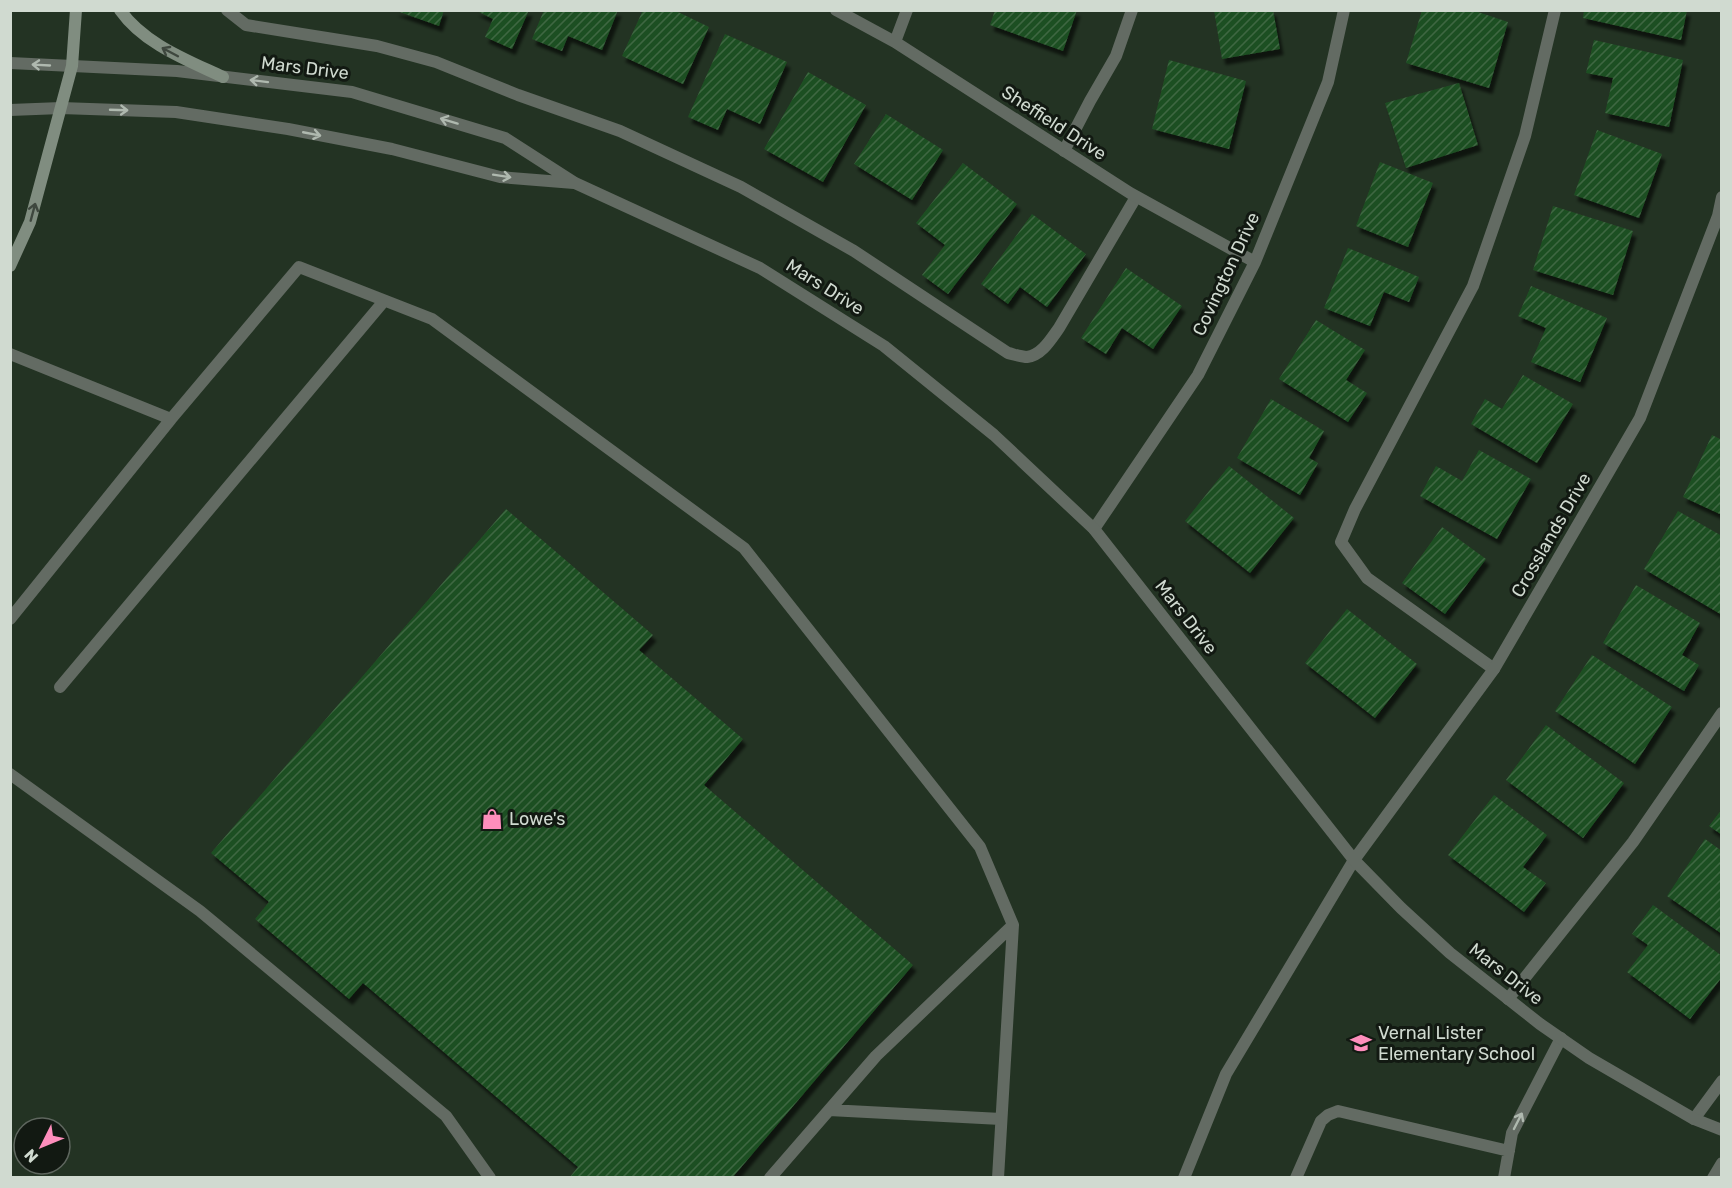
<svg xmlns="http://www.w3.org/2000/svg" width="1732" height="1188" font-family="Rubik,sans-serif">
	<defs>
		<pattern id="building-hatch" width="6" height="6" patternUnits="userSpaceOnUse" patternTransform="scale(1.5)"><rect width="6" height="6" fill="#1f4f23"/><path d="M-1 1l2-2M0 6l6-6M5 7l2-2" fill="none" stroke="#3e6842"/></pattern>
		<filter id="shadow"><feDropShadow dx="3.5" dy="6" stdDeviation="1.5" flood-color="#0009"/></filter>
	</defs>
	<rect width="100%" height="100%" fill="#233323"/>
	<path fill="url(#building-hatch)" filter="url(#shadow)" d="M 394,10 L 444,10 L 439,26 Z
		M 475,10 L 529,10 L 512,49 L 485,37 L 493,19 Z
		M 544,10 L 618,10 L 602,50 L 568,36 L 562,51 L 532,39 Z
		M 643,10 L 674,10 L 709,27 L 683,84 L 622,56 Z
		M 995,10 L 1077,10 L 1063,51 L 990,25 Z
		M 1214,10 L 1273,10 L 1280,49 L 1222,59 Z
		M 1422,10 L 1472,10 L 1508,22 L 1489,88 L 1406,63 Z
		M 1584,10 L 1687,10 L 1681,40 L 1583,18 Z
		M 725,34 L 787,62 L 760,124 L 727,109 L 718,130 L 688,117 Z
		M 1594,40 L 1683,60 L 1669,127 L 1605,113 L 1613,78 L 1586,73 Z
		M 1169,60 L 1246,81 L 1229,149 L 1152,129 Z
		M 808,72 L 866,105 L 823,182 L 764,149 Z
		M 1459,83 L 1478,145 L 1406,168 L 1385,103 Z
		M 886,114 L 943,150 L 912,200 L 854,164 Z
		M 1597,130 L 1662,154 L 1639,218 L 1574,195 Z
		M 1380,162 L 1433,183 L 1408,247 L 1356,226 Z
		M 963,163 L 1017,204 L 948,294 L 922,275 L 945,245 L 916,223 Z
		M 1553,206 L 1633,231 L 1613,295 L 1533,270 Z
		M 1032,214 L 1086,254 L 1047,307 L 1020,287 L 1008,304 L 981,284 Z
		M 1348,248 L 1419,277 L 1409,302 L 1384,292 L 1370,326 L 1324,308 Z
		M 1126,268 L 1182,306 L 1153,349 L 1122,328 L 1106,354 L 1081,338 Z
		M 1531,286 L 1607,318 L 1580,382 L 1531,362 L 1546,328 L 1518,316 Z
		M 1316,320 L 1365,350 L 1346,380 L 1367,393 L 1348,422 L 1279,379 Z
		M 1523,375 L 1573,404 L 1537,463 L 1471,424 L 1485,399 L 1502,409 Z
		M 1271,399 L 1324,431 L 1309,458 L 1318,463 L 1300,495 L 1237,458 Z
		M 1712,435 L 1722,440 L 1722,515 L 1683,497 Z
		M 1479,450 L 1531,479 L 1497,539 L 1420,496 L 1436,466 L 1462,481 Z
		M 1229,466 L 1294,518 L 1250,573 L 1185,521 Z
		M 506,509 L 653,635 L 639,650 L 743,739 L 704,785 L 913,965 L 732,1178 L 569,1178 L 578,1167 L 363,983 L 349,999 L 255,919 L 269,902 L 211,853 Z
		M 1678,511 L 1722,536 L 1722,615 L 1644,569 Z
		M 1442,527 L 1486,559 L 1445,614 L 1402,583 Z
		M 1636,585 L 1700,623 L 1682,655 L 1699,665 L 1684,691 L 1603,643 Z
		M 1347,609 L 1417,664 L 1375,718 L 1305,663 Z
		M 1592,655 L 1672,707 L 1635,764 L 1555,711 Z
		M 1546,725 L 1624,783 L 1583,838 L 1506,780 Z
		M 1494,795 L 1547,835 L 1523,867 L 1546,883 L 1524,912 L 1448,855 Z
		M 1722,809 L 1722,835 L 1709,826 Z
		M 1705,839 L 1722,851 L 1722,934 L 1667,896 Z
		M 1653,905 L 1722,956 L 1722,977 L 1690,1019 L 1627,972 L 1648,945 L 1632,934 Z"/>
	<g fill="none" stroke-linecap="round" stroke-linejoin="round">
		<path stroke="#636b63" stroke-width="12" d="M 227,10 L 246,25 L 377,46 L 436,62 L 518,95 L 620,131 L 741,187 L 854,251 L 1008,353 C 1013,354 1021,357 1027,357 C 1042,355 1051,339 1059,328 L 1136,197
			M 1064,151 L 1090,101 L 1116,56 L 1132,10
			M 10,354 L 171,419 L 299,267 L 432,319 L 744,548 L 980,847 L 1013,925 L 876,1056 L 770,1178
			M 10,619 L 171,419
			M 1494,669 L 1367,578 L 1341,542 L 1355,509 L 1473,286 L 1525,136 L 1555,10
			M 60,687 L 384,301
			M 10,774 L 200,911 L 446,1116 L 490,1178
			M 1508,999 L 1633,842 L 1722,713
			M 829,1110 L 1001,1119
			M 998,1178 L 1013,925
			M 1184,1178 L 1226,1074 L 1354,860
			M 1296,1178 L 1321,1121 L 1328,1115 L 1338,1111 L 1509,1151
			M 1504,1178 L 1512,1133 L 1561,1038
			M 1713,1178 L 1722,1163"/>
		<path stroke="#636b63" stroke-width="12" d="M 836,10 L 895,42 L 1130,193 L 1255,262
			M 895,42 L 907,10
			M 1094,529 L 1198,375 L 1255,262 L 1328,82 L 1344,10
			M 1694,1119 L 1722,1081"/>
		<path stroke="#636b63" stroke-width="12" d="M 10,63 L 177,71 L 352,92 L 505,138 L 575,183 L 760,268 L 884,346 L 994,435 L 1094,529 L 1354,860 L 1401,908 L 1450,953 L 1540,1024 L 1589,1058 L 1694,1119 L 1722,1130
			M 10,110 L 61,108 L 176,112 L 288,129 L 392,149 L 500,177 L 574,183
			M 1354,860 L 1494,669 L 1640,418 L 1718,216 L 1722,197"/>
		<path stroke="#808d80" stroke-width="12" d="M 120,10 C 144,44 187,60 223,77
			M 10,266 L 30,222 L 72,66 L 76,10"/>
	</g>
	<defs><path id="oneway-shaft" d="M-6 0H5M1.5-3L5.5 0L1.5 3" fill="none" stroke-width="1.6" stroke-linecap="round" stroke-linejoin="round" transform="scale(1.5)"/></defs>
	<g stroke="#3e473e">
		<use href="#oneway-shaft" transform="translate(170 52) rotate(-152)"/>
		<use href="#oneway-shaft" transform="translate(33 212) rotate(-75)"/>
	</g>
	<g stroke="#afb9af">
		<use href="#oneway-shaft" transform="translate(41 65) rotate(-177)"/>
		<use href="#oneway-shaft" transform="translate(259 81) rotate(-173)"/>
		<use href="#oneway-shaft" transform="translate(119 110) rotate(2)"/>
		<use href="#oneway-shaft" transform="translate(449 121) rotate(-163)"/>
		<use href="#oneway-shaft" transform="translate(312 134) rotate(11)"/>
		<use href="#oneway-shaft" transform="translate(502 176) rotate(9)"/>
		<use href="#oneway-shaft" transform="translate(1518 1121) rotate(-63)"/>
	</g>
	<defs>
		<symbol id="shop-bare" viewBox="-9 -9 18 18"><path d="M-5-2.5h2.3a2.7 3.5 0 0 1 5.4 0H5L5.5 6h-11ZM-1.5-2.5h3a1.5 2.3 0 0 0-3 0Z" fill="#fe8ebc" stroke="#121912" stroke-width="2.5" paint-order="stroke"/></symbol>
		<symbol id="school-bare" viewBox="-9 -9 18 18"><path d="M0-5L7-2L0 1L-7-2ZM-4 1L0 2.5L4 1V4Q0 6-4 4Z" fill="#fe8ebc" stroke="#121912" stroke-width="2.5" paint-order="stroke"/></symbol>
	</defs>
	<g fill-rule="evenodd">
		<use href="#shop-bare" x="477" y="804" width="30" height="30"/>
		<use href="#school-bare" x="1346" y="1028" width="30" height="30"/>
	</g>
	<g text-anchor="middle" stroke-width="6" stroke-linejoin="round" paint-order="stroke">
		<g font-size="18" fill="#d0dad0" stroke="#121912">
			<text transform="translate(305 68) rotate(7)" y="6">Mars Drive</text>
			<text transform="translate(1054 123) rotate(33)" y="6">Sheffield Drive</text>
			<text transform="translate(1226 274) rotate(-65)" y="6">Covington Drive</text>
			<text transform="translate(825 287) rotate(32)" y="6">Mars Drive</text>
			<text transform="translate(1551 535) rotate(-60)" y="6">Crosslands Drive</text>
			<text transform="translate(1186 617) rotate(52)" y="6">Mars Drive</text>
			<text transform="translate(1506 974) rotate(38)" y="6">Mars Drive</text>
		</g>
		<g font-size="18" fill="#d0dad0" stroke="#121912" text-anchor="start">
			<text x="509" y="825">Lowe's</text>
			<text x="1378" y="1039">Vernal Lister<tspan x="1378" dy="21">Elementary School</tspan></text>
		</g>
	</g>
	<rect width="1732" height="1188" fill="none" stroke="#d0dad0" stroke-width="24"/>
	<g transform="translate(42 1146) rotate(227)"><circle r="28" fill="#121912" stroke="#5e665e" stroke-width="1.5"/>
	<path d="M0-4.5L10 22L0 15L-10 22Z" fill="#fe8ebc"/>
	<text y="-9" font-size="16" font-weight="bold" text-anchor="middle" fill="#d0dad0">N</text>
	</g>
</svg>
